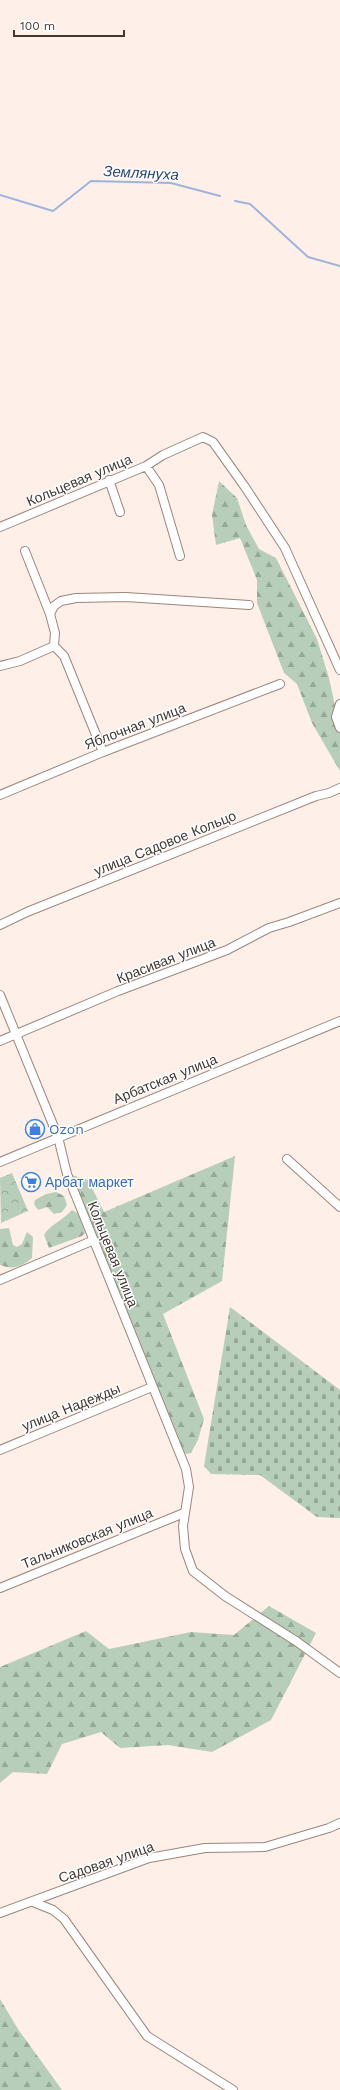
<svg xmlns="http://www.w3.org/2000/svg" width="340" height="2090" font-family="'Work Sans',sans-serif">
	<defs>
		<pattern id="forest-firs" width="22" height="20" patternUnits="userSpaceOnUse"><rect width="22" height="20" fill="#b7ceba"/><path d="M5 1l3.5 6h-7zM16 11l3.5 6h-7z" fill="#96a898"/></pattern>
		<pattern id="cemetery-stones" width="16" height="16" patternUnits="userSpaceOnUse"><rect width="16" height="16" fill="#b7ceba"/><path d="M2 7V4a2 2 0 0 1 4 0v3zM10 15v-3a2 2 0 0 1 4 0v3z" fill="#96a898"/></pattern>
		<pattern id="park-crowns" width="20" height="18" patternUnits="userSpaceOnUse"><rect width="20" height="18" fill="#b7ceba"/><path d="M2 6a3 3 0 1 1 6 0M12 15a3 3 0 1 1 6 0" fill="none" stroke="#96a898"/></pattern>
	</defs>
	<rect width="100%" height="100%" fill="#ffefe9"/>
	<path fill="url(#forest-firs)" d="M 219,481 L 237,498 L 246,525 L 259,549 L 276,558 L 317,639 L 329,678 L 340,729 L 340,771 L 312,723 L 297,684 L 284,673 L 257,603 L 257,580 L 240,538 L 216,545 L 212,515 Z
		M 235,1156 L 222,1281 L 163,1314 L 204,1419 L 198,1440 L 191,1453 L 186,1454 L 182,1451 L 72,1175 L 88,1180 L 104,1212 Z
		M 56,1192 L 64,1196 L 67,1205 L 62,1212 L 54,1214 L 47,1207 L 38,1210 L 34,1204 L 35,1200 L 46,1194 Z
		M 72,1210 L 79,1214 L 85,1233 L 82,1236 L 49,1248 L 44,1235 C 49,1226 64,1219 72,1210 Z
		M 9,1228 L 13,1245 L 17,1247 L 22,1244 L 27,1232 L 33,1237 L 32,1258 C 21,1267 13,1270 0,1265 L 0,1229 Z
		M 269,1606 L 316,1633 L 271,1720 L 212,1752 L 168,1745 L 120,1748 L 101,1732 L 62,1744 L 47,1774 L 13,1772 L 0,1783 L 0,1667 L 86,1631 L 109,1649 L 191,1632 L 234,1635 Z
		M 0,1999 L 18,2029 L 62,2090 L 0,2090 Z"/>
	<path fill="url(#cemetery-stones)" d="M 230,1307 L 340,1390 L 340,1518 L 317,1517 L 260,1475 L 211,1474 L 204,1466 Z"/>
	<path fill="url(#park-crowns)" d="M 12,1173 L 28,1211 L 1,1223 L 0,1178 Z"/>
	<g fill="none" stroke-linecap="round" stroke-linejoin="round">
		<path stroke="#9db4db" stroke-width="2" d="M 0,195 L 53,211 L 91,181 L 171,183 L 220,196
			M 235,201 L 250,204 L 308,257 L 340,266"/>
		<defs>
			<path id="minor" d="M 146,466 L 163,455 L 203,437 L 213,442 L 245,487 L 285,548 L 340,670
				M 109,480 L 120,512
				M 0,527 L 146,466 L 159,485 L 180,556
				M 25,551 L 50,614
				M 54,646 L 64,656 L 103,752
				M 0,666 L 20,661 L 54,646 L 55,633 L 50,614 L 54,606 L 61,601 L 76,598 L 126,597 L 249,605
				M 340,704 L 336,717 L 340,728
				M 0,795 L 103,752 L 280,684
				M 0,925 L 27,912 L 316,796 L 329,793 L 340,788
				M 0,995 L 58,1137 L 67,1174 L 186,1469 L 189,1487 L 183,1526 L 185,1549 L 193,1571 L 225,1596 L 296,1641 L 340,1673
				M 0,1041 L 118,991 L 227,950 L 269,928 L 289,922 L 340,903
				M 287,1159 L 340,1207
				M 0,1162 L 340,1021
				M 0,1280 L 94,1240
				M 0,1450 L 152,1387
				M 0,1588 L 184,1513
				M 33,1902 L 53,1910 L 64,1919 L 147,2036 L 233,2090
				M 0,1913 L 149,1858 L 205,1848 L 265,1847 L 329,1828 L 340,1823"/>
		</defs>
		<use href="#minor" stroke="#9c857b" stroke-width="10"/>
		<use href="#minor" stroke="#fff" stroke-width="8"/>
	</g>
	<defs>
		<symbol id="shop-ring" viewBox="-11 -11 22 22"><circle r="9.5" fill="#fff" stroke="#3f7fe0" stroke-width="1.5"/><path d="M-5-2.5h2.3a2.7 3.5 0 0 1 5.4 0H5L5.5 6h-11ZM-1.5-2.5h3a1.5 2.3 0 0 0-3 0Z" fill="#3f7fe0"/></symbol>
		<symbol id="supermarket-ring" viewBox="-11 -11 22 22"><circle r="9.5" fill="#fff" stroke="#3f7fe0" stroke-width="1.5"/><path d="M-6-5.5h2.5l.6 2H6L4.5 2H-2.5L-4.4-4H-6ZM-1.5 3.2a1.3 1.3 0 1 0 .1 0ZM3 3.2a1.3 1.3 0 1 0 .1 0Z" fill="#3f7fe0"/></symbol>
	</defs>
	<g fill-rule="evenodd">
		<use href="#shop-ring" x="24" y="1118" width="22" height="22"/>
		<use href="#supermarket-ring" x="20" y="1171" width="22" height="22"/>
	</g>
	<g text-anchor="middle" stroke-width="3" stroke-linejoin="round" paint-order="stroke">
		<g font-size="14" fill="#423834" stroke="#fff">
			<text transform="translate(79 480) rotate(-23)" y="5">Кольцевая улица</text>
			<text transform="translate(135 726) rotate(-21)" y="5">Яблочная улица</text>
			<text transform="translate(165 843) rotate(-22)" y="5">улица Садовое Кольцо</text>
			<text transform="translate(166 960) rotate(-21)" y="5">Красивая улица</text>
			<text transform="translate(165 1079) rotate(-22)" y="5">Арбатская улица</text>
			<text transform="translate(113 1254) rotate(68)" y="5">Кольцевая улица</text>
			<text transform="translate(71 1407) rotate(-22)" y="5">улица Надежды</text>
			<text transform="translate(87 1538) rotate(-22)" y="5">Тальниковская улица</text>
			<text transform="translate(106 1862) rotate(-19)" y="5">Садовая улица</text>
		</g>
		<g font-size="14" fill="#366cbe" stroke="#fff" text-anchor="start">
			<text x="49" y="1134">Ozon</text>
			<text x="45" y="1187">Арбат маркет</text>
		</g>
		<g font-size="15" font-style="italic" fill="#2a4779" stroke="#fff">
			<text transform="translate(141 173) rotate(3)" y="5">Землянуха</text>
		</g>
	</g>
	<path d="M14 30v6h110v-6" fill="none" stroke="#423834" stroke-width="2"/>
	<text x="20" y="30" font-size="12" fill="#423834" stroke="#ffffff" stroke-width="3" paint-order="stroke">100 m</text>
</svg>
